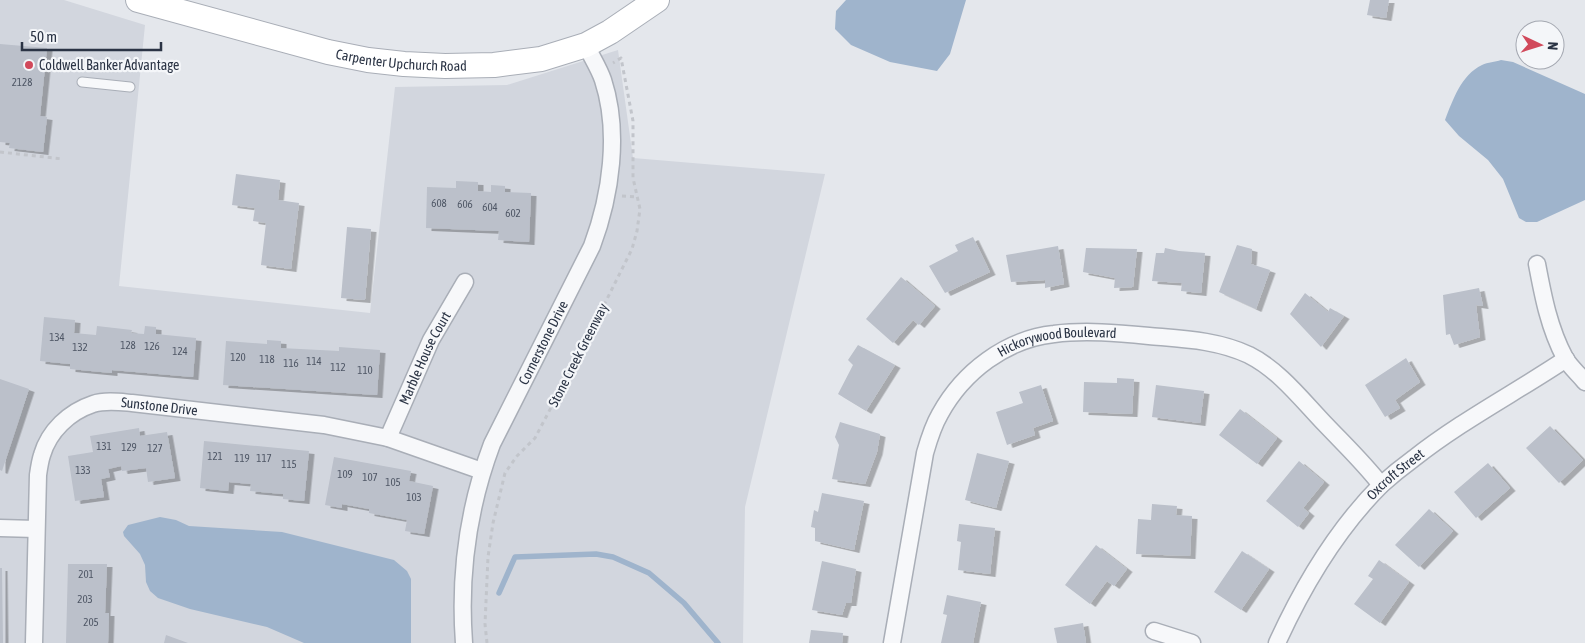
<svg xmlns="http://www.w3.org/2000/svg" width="1585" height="643" font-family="'Asap Condensed',sans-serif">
	<defs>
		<filter id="shadow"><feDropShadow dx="5.5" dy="3" stdDeviation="0" flood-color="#0004"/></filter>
	</defs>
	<rect width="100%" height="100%" fill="#e4e7ec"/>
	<path fill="#d2d6de" d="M 0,0 L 64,0 L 145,25 L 119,286 L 370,313 L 395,87 L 507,85 L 618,50 L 633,158 L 825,174 L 745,507 L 743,643 L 0,643 Z"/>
	<path fill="#9fb4cc" d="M 846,0 L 966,0 L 950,54 L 937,71 L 890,62 L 851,45 L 835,29 L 836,11 Z
		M 1501,60 L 1513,62 L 1585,94 L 1585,200 L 1537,222 L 1526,222 L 1519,218 L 1503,179 L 1488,160 L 1459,136 L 1445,120 C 1453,100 1461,75 1482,65 C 1488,62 1495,62 1501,60 Z
		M 160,517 L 176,520 L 189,526 L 282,532 L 394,560 L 407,571 L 411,579 L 411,643 L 304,643 L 267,627 L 190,609 L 158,598 L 150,591 L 146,582 L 145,565 L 140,554 L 124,536 L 123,532 L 128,525 Z"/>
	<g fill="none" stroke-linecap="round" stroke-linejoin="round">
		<path stroke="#9fb4cc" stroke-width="5.5" d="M 499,593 L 515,557 L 596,554 L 613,557 L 649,573 L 684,603 L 718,643"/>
	</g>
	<path fill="#bbc0ca" filter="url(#shadow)" d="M 1370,0 L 1389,0 L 1386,18 L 1367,15 Z
		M 0,44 L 47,48 L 40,116 L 47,117 L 43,152 L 9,148 L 10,143 L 0,142 Z
		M 236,174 L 280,180 L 278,200 L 299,203 L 291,269 L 261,265 L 266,223 L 253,221 L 255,208 L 232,205 Z
		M 456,181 L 478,182 L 478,191 L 491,192 L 491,185 L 505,186 L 505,192 L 531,193 L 529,242 L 498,240 L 499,231 L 426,228 L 427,187 L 456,188 Z
		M 347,227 L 371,229 L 365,300 L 341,298 Z
		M 973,237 L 990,272 L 945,293 L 929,266 L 958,251 L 955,245 Z
		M 1237,245 L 1252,249 L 1251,264 L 1270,270 L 1256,309 L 1219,292 Z
		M 1058,246 L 1064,284 L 1045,288 L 1045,280 L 1011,282 L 1006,255 Z
		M 1086,248 L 1137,249 L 1133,287 L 1114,288 L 1115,278 L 1083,272 Z
		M 1165,248 L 1179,251 L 1205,253 L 1201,293 L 1181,291 L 1182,283 L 1152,281 L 1156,253 L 1164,253 Z
		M 901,277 L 935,306 L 919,325 L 913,320 L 893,343 L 866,319 Z
		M 1479,288 L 1483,306 L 1476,305 L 1480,337 L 1454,345 L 1450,334 L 1446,335 L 1443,295 Z
		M 1305,293 L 1328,312 L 1330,308 L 1344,316 L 1321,347 L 1290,314 Z
		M 44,317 L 75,320 L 74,333 L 96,335 L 97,326 L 132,330 L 131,333 L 144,334 L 145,326 L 156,327 L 156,334 L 196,338 L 193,377 L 112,370 L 112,373 L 70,369 L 70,364 L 40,361 Z
		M 267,340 L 281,341 L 281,348 L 339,351 L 339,347 L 380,350 L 377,395 L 223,385 L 226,341 L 267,344 Z
		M 858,345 L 895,365 L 866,411 L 838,394 L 853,365 L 848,360 Z
		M 1406,358 L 1420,382 L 1395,400 L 1400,408 L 1385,417 L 1365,385 Z
		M 1117,378 L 1134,379 L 1132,414 L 1083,412 L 1084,382 L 1117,383 Z
		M 0,379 L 29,389 L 2,471 L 0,470 Z
		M 1041,385 L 1053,421 L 1033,428 L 1035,435 L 1007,445 L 996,412 L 1023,403 L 1019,392 Z
		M 1156,385 L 1204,391 L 1200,423 L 1152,417 Z
		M 1240,409 L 1277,438 L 1257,464 L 1219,435 Z
		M 840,422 L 880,434 L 877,452 L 865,484 L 832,479 L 839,445 L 835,437 Z
		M 1550,426 L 1583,460 L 1559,483 L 1526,448 Z
		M 139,428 L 140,436 L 167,432 L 175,478 L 148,482 L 146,468 L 122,471 L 121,466 L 108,469 L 110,477 L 101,479 L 104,497 L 75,501 L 68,456 L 93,452 L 90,436 Z
		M 204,441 L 309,451 L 304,501 L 283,499 L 283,494 L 250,491 L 251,484 L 229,482 L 228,491 L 200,488 Z
		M 977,453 L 1009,461 L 996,508 L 965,500 Z
		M 334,457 L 411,471 L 409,481 L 433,486 L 424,534 L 405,531 L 407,520 L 369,513 L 369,509 L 342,504 L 342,508 L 325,505 Z
		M 1299,461 L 1324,482 L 1303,508 L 1309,513 L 1298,527 L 1266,501 Z
		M 1488,463 L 1510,488 L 1476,518 L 1454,492 Z
		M 822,493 L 864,501 L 854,550 L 815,541 L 815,528 L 811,527 L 814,510 L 818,512 Z
		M 1152,504 L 1177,506 L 1176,515 L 1192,516 L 1190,556 L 1136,554 L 1138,519 L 1151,520 Z
		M 1429,509 L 1453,531 L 1419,567 L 1395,545 Z
		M 959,524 L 995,528 L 990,574 L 958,570 L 961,542 L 957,541 Z
		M 1096,545 L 1127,569 L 1114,586 L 1107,581 L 1090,604 L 1065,585 Z
		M 1242,551 L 1269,569 L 1241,610 L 1214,592 Z
		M 1379,560 L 1409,582 L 1380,623 L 1354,604 L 1373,579 L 1368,576 Z
		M 822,561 L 856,569 L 851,603 L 846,603 L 842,615 L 812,610 Z
		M 68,564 L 107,564 L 105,613 L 109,613 L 108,643 L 66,643 Z
		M 0,568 L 2,568 L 3,643 L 0,643 Z
		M 947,595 L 981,602 L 973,643 L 941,643 L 947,615 L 943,614 Z
		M 1083,623 L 1086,643 L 1057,643 L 1054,628 Z
		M 811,630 L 843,633 L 842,643 L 809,643 Z
		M 166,635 L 188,643 L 164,643 Z"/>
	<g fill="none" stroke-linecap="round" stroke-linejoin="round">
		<defs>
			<path id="lane" d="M 82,82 L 130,87"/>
			<g id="street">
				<path d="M 1537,264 C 1543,296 1549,328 1565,358 C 1570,367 1579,374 1585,382"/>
				<path id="s1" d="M 388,438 L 431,340 L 465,282"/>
				<path d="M 0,528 L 36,529"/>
				<path d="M 1154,631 L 1192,643"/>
				<path id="s2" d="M 34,643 L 38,475 C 39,468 40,461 42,455 C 49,431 69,412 93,404 C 105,400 120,402 132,403 L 324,425 L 388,438 L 482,471"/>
				<path id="s3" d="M 464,643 C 459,575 468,508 492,444 L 592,246 C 611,195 620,132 603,80 C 599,68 591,56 586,45"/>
				<path id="s4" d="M 892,643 L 925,453 C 929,439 933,426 940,414 C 963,372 1006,339 1054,334 C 1085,330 1118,333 1149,336 C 1183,339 1217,340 1249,355 C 1279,370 1302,400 1325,424 C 1344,444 1364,463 1381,485"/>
				<path id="s5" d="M 1277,643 C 1303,586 1336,530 1381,485 C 1391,476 1402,467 1413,459 C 1461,421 1515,393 1566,359"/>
			</g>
			<g id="secondary">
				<path id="s6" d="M 138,0 L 328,52 L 368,60 L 404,64 L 445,66 L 494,65 L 541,59 L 586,45 L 610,32 L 657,0"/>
			</g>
		</defs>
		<use href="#lane" stroke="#a9aeb7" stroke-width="11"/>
		<use href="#street" stroke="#a9aeb7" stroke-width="19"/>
		<use href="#secondary" stroke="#a9aeb7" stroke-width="26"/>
		<path stroke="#c2c5cb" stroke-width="3" stroke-dasharray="4 4" stroke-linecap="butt" d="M 0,152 L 63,159
			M 622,196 L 637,197
			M 487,643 L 485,624 L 488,557 L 493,523 L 505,473 L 517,456 L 535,438 L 586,341 L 632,249 L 637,231 L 640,209 L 633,178 L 633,121 L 621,58 L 613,63"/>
		<use href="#lane" stroke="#f7f8fa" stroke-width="9"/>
		<use href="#street" stroke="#f7f8fa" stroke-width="16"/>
		<use href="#secondary" stroke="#fff" stroke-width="24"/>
	</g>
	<circle fill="#d1495b" stroke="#f4f6f9" stroke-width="2" cx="29" cy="65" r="5"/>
	<g text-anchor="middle" stroke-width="4.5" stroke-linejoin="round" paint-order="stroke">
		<g font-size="11" fill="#4f5766">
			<text x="22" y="86">2128</text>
			<text x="439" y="207">608</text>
			<text x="465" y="208">606</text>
			<text x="490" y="211">604</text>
			<text x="513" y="217">602</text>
			<text x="57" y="341">134</text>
			<text x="128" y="349">128</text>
			<text x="152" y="350">126</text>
			<text x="80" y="351">132</text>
			<text x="180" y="355">124</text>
			<text x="238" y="361">120</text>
			<text x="267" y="363">118</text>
			<text x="314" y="365">114</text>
			<text x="291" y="367">116</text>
			<text x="338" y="371">112</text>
			<text x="365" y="374">110</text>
			<text x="104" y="450">131</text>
			<text x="129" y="451">129</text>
			<text x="155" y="452">127</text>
			<text x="215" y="460">121</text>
			<text x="242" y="462">119</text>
			<text x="264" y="462">117</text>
			<text x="289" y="468">115</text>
			<text x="83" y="474">133</text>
			<text x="345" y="478">109</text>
			<text x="370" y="481">107</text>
			<text x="393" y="486">105</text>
			<text x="414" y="501">103</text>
			<text x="86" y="578">201</text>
			<text x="85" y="603">203</text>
			<text x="91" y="626">205</text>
		</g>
		<g font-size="14" fill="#2b3445" stroke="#f4f6f9">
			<text dy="5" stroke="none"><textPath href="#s6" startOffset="271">Carpenter Upchurch Road</textPath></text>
			<text dy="5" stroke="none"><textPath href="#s3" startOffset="316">Cornerstone Drive</textPath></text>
			<text dy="5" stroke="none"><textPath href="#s4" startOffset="381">Hickorywood Boulevard</textPath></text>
			<text transform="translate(578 355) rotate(-63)" y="5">Stone Creek Greenway</text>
			<text dy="5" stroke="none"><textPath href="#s1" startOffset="88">Marble House Court</textPath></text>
			<text dy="5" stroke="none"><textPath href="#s2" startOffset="330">Sunstone Drive</textPath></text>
			<text dy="5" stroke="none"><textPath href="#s5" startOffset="208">Oxcroft Street</textPath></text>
		</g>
		<g font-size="14" fill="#2b3445" stroke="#f4f6f9" text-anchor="start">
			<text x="39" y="70">Coldwell Banker Advantage</text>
		</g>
	</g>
	<g transform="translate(1540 45) rotate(94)"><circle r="24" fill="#f4f6f9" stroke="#a4a8b1"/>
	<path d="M0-4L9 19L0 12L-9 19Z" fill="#d1495b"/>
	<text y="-8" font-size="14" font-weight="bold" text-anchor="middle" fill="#2b3445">N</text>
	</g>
	<path d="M22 42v8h139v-8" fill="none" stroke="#2b3445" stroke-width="2.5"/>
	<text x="30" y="42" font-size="15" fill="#2b3445" stroke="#f4f6f9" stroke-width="4" paint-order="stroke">50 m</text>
</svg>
